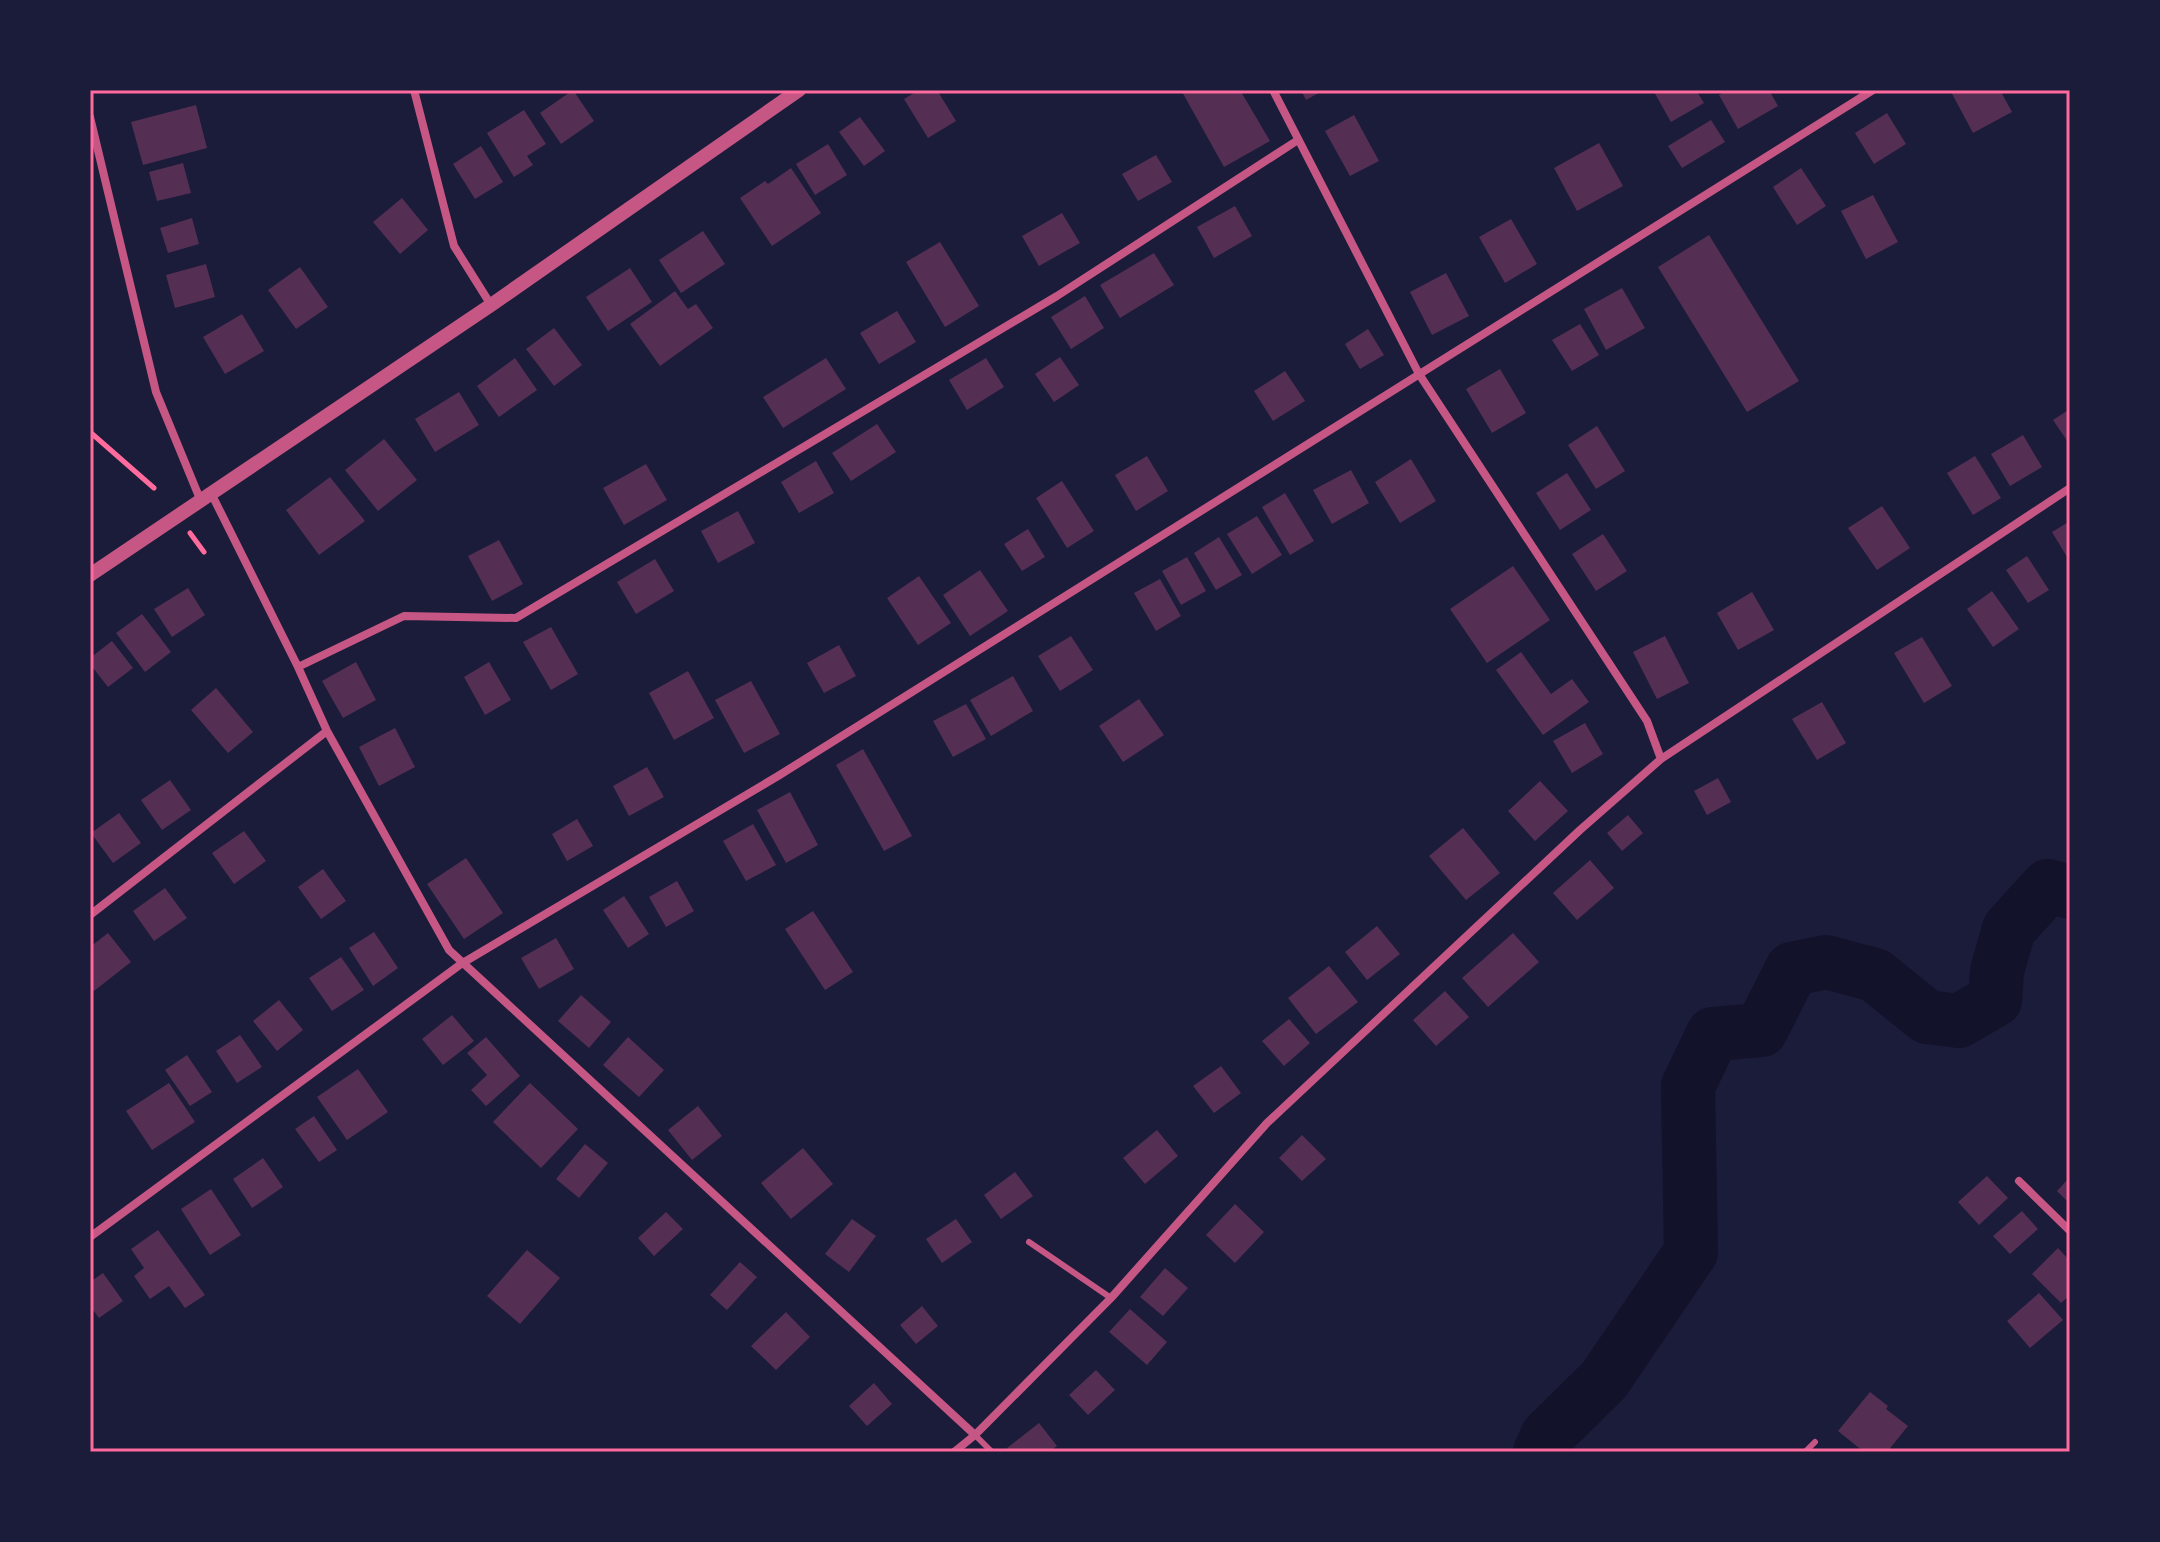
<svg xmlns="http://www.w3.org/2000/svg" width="2160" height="1542" font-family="'Fira Sans',sans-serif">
	<rect width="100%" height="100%" fill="#1b1b3a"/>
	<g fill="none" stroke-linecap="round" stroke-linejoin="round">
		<path stroke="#12122b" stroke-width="54" d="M 1540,1452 L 1547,1436 L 1604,1380 L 1691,1252 L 1688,1086 L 1713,1034 L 1761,1030 L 1792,969 L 1826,962 L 1875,975 L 1927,1017 L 1959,1021 L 1995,1000 L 1997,971 L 2009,929 L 2048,886 L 2070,892"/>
	</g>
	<path fill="#542f53" d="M 573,90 L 594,121 L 561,144 L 540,113 Z
		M 919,90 L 937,90 L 956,121 L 928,138 L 904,99 Z
		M 1181,90 L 1240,90 L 1270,141 L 1224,167 Z
		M 1301,90 L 1324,90 L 1306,100 Z
		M 1653,90 L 1696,90 L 1704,103 L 1671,122 Z
		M 1727,90 L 1769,90 L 1778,106 L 1738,129 L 1719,95 Z
		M 1950,90 L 2000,90 L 2012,112 L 1973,133 Z
		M 196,105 L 207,148 L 143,165 L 131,122 Z
		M 524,110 L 546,144 L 527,156 L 533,165 L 514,177 L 487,133 Z
		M 1887,113 L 1906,144 L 1874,164 L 1855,133 Z
		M 1354,115 L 1379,161 L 1350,176 L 1325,131 Z
		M 860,117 L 885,151 L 864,166 L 839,132 Z
		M 1711,120 L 1725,142 L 1682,168 L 1668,146 Z
		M 1599,143 L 1623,186 L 1577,211 L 1554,168 Z
		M 828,144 L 847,175 L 815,195 L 796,164 Z
		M 481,146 L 503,182 L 475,199 L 453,164 Z
		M 1156,155 L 1172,182 L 1138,201 L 1122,174 Z
		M 183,163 L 191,193 L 157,201 L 149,172 Z
		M 791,168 L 821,213 L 772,246 L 740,198 L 765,181 L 768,184 Z
		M 1801,168 L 1826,206 L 1797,225 L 1773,187 Z
		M 1873,195 L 1898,242 L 1866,259 L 1841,211 Z
		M 402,198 L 428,230 L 400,254 L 373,222 Z
		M 1235,206 L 1252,236 L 1214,258 L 1197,227 Z
		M 1062,213 L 1080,243 L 1039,266 L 1022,236 Z
		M 192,218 L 199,244 L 168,253 L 160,228 Z
		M 1511,219 L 1537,264 L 1505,283 L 1479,237 Z
		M 703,231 L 725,264 L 681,293 L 659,260 Z
		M 1709,235 L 1799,381 L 1747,412 L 1658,267 Z
		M 940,242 L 979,306 L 945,327 L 906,262 Z
		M 1154,253 L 1174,285 L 1120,318 L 1100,285 Z
		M 206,264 L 215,297 L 175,308 L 166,275 Z
		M 300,267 L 328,307 L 296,329 L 268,290 Z
		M 630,268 L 652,302 L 608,331 L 586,297 Z
		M 1446,273 L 1469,316 L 1432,335 L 1410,292 Z
		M 1622,288 L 1645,328 L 1606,350 L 1584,309 Z
		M 675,291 L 688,309 L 696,304 L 713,328 L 660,366 L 630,324 Z
		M 1085,296 L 1104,328 L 1071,349 L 1051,317 Z
		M 897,311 L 916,342 L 879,364 L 860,333 Z
		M 242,314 L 264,351 L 225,374 L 203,337 Z
		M 1580,324 L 1599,355 L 1572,371 L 1552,340 Z
		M 554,328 L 582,365 L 554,386 L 526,349 Z
		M 1368,329 L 1384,355 L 1360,369 L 1345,344 Z
		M 1060,357 L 1079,385 L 1054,402 L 1035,374 Z
		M 515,358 L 537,390 L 499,417 L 477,386 Z
		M 826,358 L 846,389 L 783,428 L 763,397 Z
		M 986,358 L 1004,387 L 967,410 L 949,380 Z
		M 1500,369 L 1526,413 L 1492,433 L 1466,389 Z
		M 1285,371 L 1305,401 L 1273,421 L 1254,391 Z
		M 459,392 L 479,425 L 435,452 L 415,419 Z
		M 2070,409 L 2070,445 L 2053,420 Z
		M 877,424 L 896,452 L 851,481 L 832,453 Z
		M 1597,426 L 1625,471 L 1596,489 L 1568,445 Z
		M 2023,435 L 2042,467 L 2010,486 L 1991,454 Z
		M 384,439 L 417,480 L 378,511 L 345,470 Z
		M 1147,456 L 1168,491 L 1136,511 L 1115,475 Z
		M 1975,456 L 2001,498 L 1973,515 L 1947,473 Z
		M 1411,459 L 1436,501 L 1400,523 L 1375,482 Z
		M 816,461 L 834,493 L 799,513 L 781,482 Z
		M 646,464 L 667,500 L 624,525 L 603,488 Z
		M 1351,470 L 1369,503 L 1332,524 L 1313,490 Z
		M 1567,473 L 1591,510 L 1560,530 L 1536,493 Z
		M 330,477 L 365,521 L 319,555 L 286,510 Z
		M 1062,481 L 1094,531 L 1067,548 L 1036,498 Z
		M 1285,493 L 1314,541 L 1290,555 L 1262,507 Z
		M 1882,506 L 1910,548 L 1877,570 L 1848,528 Z
		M 738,511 L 755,543 L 718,563 L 701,531 Z
		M 1257,516 L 1282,555 L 1252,574 L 1227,534 Z
		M 2070,521 L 2070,562 L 2052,532 Z
		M 1028,529 L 1045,557 L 1022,571 L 1004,544 Z
		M 1603,534 L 1627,571 L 1596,591 L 1572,554 Z
		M 1219,537 L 1242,575 L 1216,590 L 1194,553 Z
		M 499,540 L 523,584 L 492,601 L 468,556 Z
		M 2027,556 L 2049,590 L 2028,603 L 2006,570 Z
		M 1187,557 L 1206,591 L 1181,605 L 1162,571 Z
		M 655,559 L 674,591 L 636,614 L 617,582 Z
		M 1513,566 L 1550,620 L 1487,663 L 1450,609 Z
		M 980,570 L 1008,611 L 970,636 L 943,595 Z
		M 919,576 L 951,623 L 918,645 L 887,598 Z
		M 1160,579 L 1181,616 L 1156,631 L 1134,593 Z
		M 188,588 L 205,615 L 172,637 L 154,609 Z
		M 1992,591 L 2019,629 L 1993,647 L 1967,609 Z
		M 1752,592 L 1774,630 L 1738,650 L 1717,613 Z
		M 142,614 L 171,652 L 145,672 L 116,633 Z
		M 551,627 L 578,674 L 551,690 L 523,642 Z
		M 1071,636 L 1093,670 L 1060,691 L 1038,656 Z
		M 1665,636 L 1689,683 L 1657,699 L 1633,652 Z
		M 1922,637 L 1952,686 L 1924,703 L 1894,653 Z
		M 112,641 L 133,668 L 108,687 L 90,664 L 90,658 Z
		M 839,645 L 856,676 L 824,693 L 807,663 Z
		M 1521,652 L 1551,694 L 1572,679 L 1589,702 L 1543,735 L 1496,670 Z
		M 356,662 L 376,700 L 343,718 L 322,681 Z
		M 489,662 L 511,700 L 485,715 L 464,677 Z
		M 688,671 L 714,718 L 674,740 L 649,693 Z
		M 1013,676 L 1033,711 L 991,736 L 970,700 Z
		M 751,681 L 780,734 L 744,753 L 715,700 Z
		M 216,688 L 253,732 L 228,753 L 191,710 Z
		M 1139,699 L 1164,735 L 1123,762 L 1099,726 Z
		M 1822,702 L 1846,743 L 1817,760 L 1792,719 Z
		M 966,704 L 986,739 L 953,757 L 933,721 Z
		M 1585,723 L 1603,754 L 1572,773 L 1553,741 Z
		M 395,728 L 415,767 L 379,786 L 359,747 Z
		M 863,749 L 912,836 L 884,851 L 836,765 Z
		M 647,767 L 664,797 L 629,816 L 613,786 Z
		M 1718,778 L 1731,802 L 1707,815 L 1694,791 Z
		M 170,780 L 191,810 L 162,830 L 141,800 Z
		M 1540,781 L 1568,811 L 1535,841 L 1508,811 Z
		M 790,792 L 818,845 L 786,863 L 757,810 Z
		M 119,813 L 141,843 L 113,863 L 91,833 Z
		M 1628,815 L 1643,833 L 1622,851 L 1607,833 Z
		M 577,819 L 593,846 L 567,861 L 552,834 Z
		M 753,824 L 776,865 L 746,881 L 723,841 Z
		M 1463,828 L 1500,873 L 1466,900 L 1429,856 Z
		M 244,831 L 266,861 L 234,884 L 212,853 Z
		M 466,858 L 503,913 L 464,939 L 427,884 Z
		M 1590,860 L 1614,888 L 1577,920 L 1553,893 Z
		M 323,869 L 346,901 L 321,919 L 298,887 Z
		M 677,881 L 694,911 L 666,927 L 649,897 Z
		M 165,888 L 187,918 L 154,941 L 133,911 Z
		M 624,896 L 649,934 L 628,948 L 603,910 Z
		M 813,911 L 853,972 L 825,990 L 785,929 Z
		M 1377,926 L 1400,954 L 1367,980 L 1345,952 Z
		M 374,932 L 398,968 L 373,986 L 349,948 Z
		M 108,933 L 131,962 L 94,991 L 90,986 L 90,947 Z
		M 1513,933 L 1539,962 L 1488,1007 L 1462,978 Z
		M 556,938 L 574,969 L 539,989 L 521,958 Z
		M 341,957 L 364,990 L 332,1011 L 309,978 Z
		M 1329,966 L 1358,1002 L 1316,1034 L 1288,998 Z
		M 1445,991 L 1469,1017 L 1436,1046 L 1413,1020 Z
		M 581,995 L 611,1022 L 589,1048 L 558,1021 Z
		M 279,1000 L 303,1030 L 277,1051 L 253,1021 Z
		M 452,1015 L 474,1041 L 443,1065 L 422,1039 Z
		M 1289,1019 L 1310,1043 L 1284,1066 L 1262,1041 Z
		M 240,1035 L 262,1067 L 237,1083 L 216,1051 Z
		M 486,1037 L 520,1076 L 486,1106 L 471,1090 L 487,1075 L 467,1053 Z
		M 628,1037 L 664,1070 L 639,1097 L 603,1065 Z
		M 187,1055 L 212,1092 L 190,1106 L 165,1070 Z
		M 1221,1066 L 1241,1093 L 1214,1113 L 1193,1086 Z
		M 358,1069 L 388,1112 L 347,1140 L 317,1097 Z
		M 169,1083 L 195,1122 L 152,1150 L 126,1111 Z
		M 530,1083 L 578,1129 L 541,1168 L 493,1122 Z
		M 698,1106 L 722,1136 L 692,1160 L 668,1130 Z
		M 314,1116 L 337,1150 L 319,1162 L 295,1129 Z
		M 1157,1130 L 1178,1156 L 1145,1184 L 1123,1158 Z
		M 1302,1135 L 1326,1159 L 1302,1181 L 1279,1158 Z
		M 585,1144 L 608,1163 L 579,1198 L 556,1179 Z
		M 803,1148 L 833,1184 L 791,1219 L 761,1183 Z
		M 263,1158 L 283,1187 L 252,1208 L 233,1179 Z
		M 1015,1172 L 1033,1196 L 1001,1219 L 984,1195 Z
		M 1987,1176 L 2008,1198 L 1979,1225 L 1958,1202 Z
		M 2070,1177 L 2070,1204 L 2057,1191 Z
		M 211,1189 L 241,1235 L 210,1255 L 181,1209 Z
		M 1235,1204 L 1264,1232 L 1235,1263 L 1206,1235 Z
		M 2022,1211 L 2038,1229 L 2010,1254 L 1993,1236 Z
		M 666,1212 L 683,1229 L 654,1256 L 638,1238 Z
		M 852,1219 L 876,1236 L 849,1272 L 825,1254 Z
		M 956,1219 L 972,1242 L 942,1263 L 926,1239 Z
		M 158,1230 L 205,1295 L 185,1308 L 169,1286 L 150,1299 L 134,1276 L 144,1268 L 131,1249 Z
		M 2058,1248 L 2070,1261 L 2070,1295 L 2061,1303 L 2032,1274 Z
		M 527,1250 L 560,1278 L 520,1324 L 487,1296 Z
		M 740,1262 L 757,1277 L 727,1310 L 710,1295 Z
		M 1165,1268 L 1188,1288 L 1163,1316 L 1140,1297 Z
		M 103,1273 L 123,1301 L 99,1318 L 90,1306 L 90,1282 Z
		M 2039,1293 L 2063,1320 L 2030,1348 L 2007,1321 Z
		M 922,1306 L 938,1326 L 916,1344 L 900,1325 Z
		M 1130,1309 L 1167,1342 L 1147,1365 L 1109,1332 Z
		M 786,1312 L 810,1337 L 776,1370 L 751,1346 Z
		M 1096,1370 L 1115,1390 L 1088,1415 L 1069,1395 Z
		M 874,1383 L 892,1404 L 867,1426 L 849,1406 Z
		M 1870,1392 L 1888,1406 L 1886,1409 L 1908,1426 L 1887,1452 L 1864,1452 L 1838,1431 Z
		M 1039,1423 L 1057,1446 L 1049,1452 L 1010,1452 L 1007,1448 Z"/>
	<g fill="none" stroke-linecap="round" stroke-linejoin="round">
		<path stroke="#ff6b9d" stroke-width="5" d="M 90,432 L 154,488
			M 190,533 L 204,552"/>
		<path stroke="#c65784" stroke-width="6" d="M 1029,1242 L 1111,1298
			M 975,1435 L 992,1452
			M 1805,1452 L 1815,1442"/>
		<path stroke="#c65784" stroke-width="8" d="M 414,90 L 454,246 L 491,305
			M 1273,90 L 1419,374 L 1647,721 L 1661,759
			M 90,117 L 156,392 L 200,499
			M 211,493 L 298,667 L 327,731 L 449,950 L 975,1435
			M 298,667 L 404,616 L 516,618 L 1057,296 L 1298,140
			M 90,915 L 327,731
			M 2019,1181 L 2070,1231
			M 90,1237 L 461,964 L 778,776 L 1873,90
			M 954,1452 L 975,1435 L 1111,1298 L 1267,1123 L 1580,830 L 1661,759 L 2070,488"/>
		<path stroke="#c65784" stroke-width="14" d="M 90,575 L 491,305 L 799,90"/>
	</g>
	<rect width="2160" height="1542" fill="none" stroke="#1b1b3a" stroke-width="184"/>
	<rect x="92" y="92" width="1976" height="1358" fill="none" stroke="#ff6b9d" stroke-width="3"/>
</svg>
